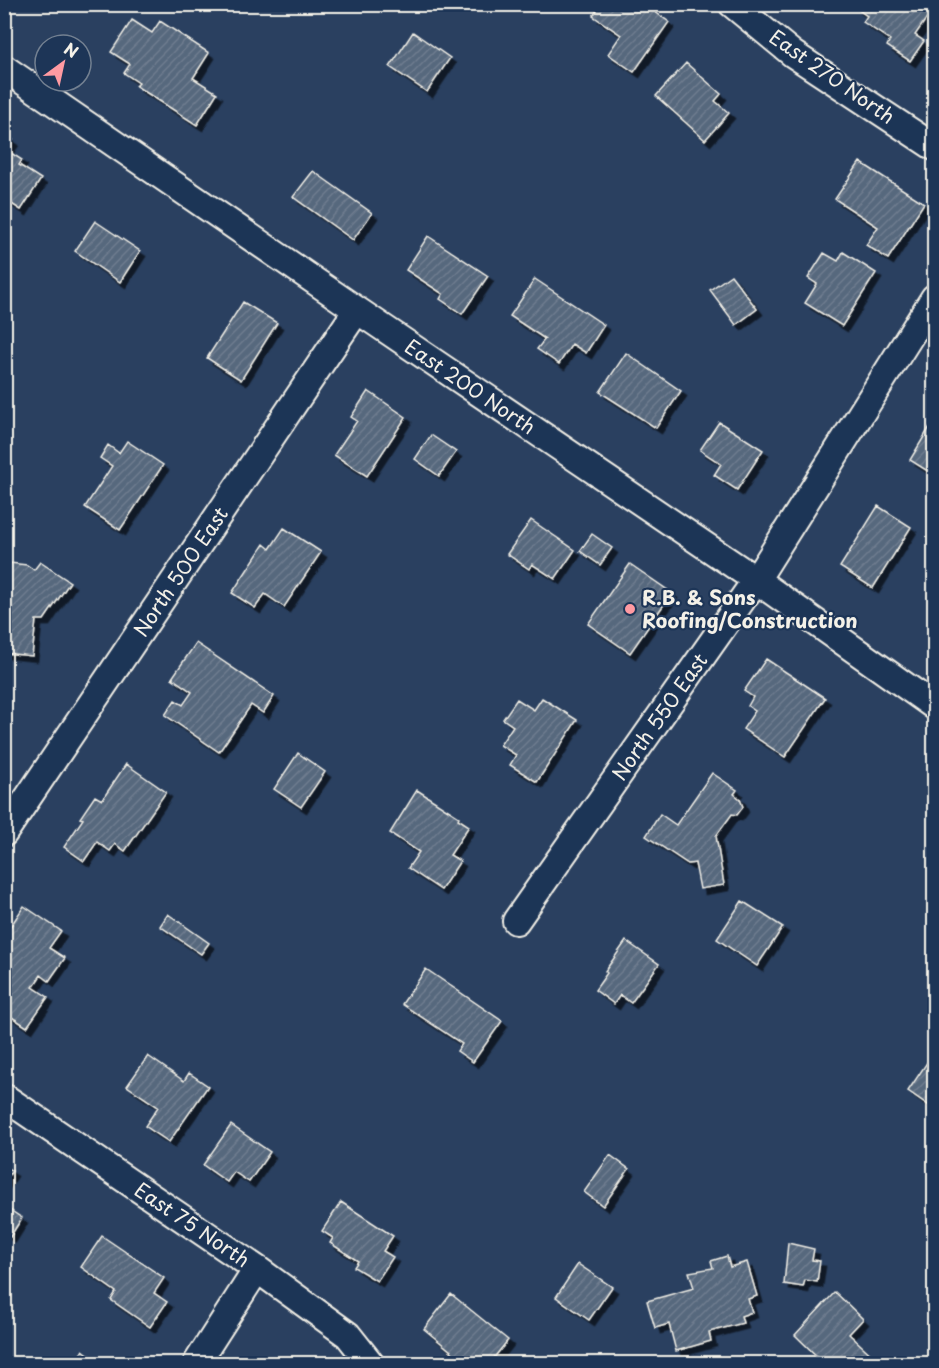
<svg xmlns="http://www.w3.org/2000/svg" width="939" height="1368" font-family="'Playpen Sans',sans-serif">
	<defs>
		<pattern id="building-hatch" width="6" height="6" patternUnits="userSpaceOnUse" patternTransform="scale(1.5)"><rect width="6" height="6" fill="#56677d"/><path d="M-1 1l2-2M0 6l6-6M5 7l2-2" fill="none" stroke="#6f7d8f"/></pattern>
		<filter id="shadow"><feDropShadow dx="5.5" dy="5.5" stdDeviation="0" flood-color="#0009"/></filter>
	</defs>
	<rect width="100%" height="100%" fill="#2a4060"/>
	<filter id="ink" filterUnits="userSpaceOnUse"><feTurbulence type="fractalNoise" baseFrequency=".0167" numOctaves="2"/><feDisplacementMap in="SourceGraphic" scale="12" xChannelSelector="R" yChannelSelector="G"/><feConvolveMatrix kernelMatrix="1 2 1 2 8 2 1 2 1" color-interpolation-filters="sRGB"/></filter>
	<g filter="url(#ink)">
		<path fill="url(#building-hatch)" stroke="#f4f1e8" stroke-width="1.5" filter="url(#shadow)" d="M 601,4 L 644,4 L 669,22 L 634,72 L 608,54 L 621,35 L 593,16 Z
			M 859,4 L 919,4 L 931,12 L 915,35 L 924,41 L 910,61 L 887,46 L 890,40 L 863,22 L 867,16 L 856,8 Z
			M 132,20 L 152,33 L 160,21 L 209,53 L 193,78 L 217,93 L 197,125 L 136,86 L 139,83 L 124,73 L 130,64 L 111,52 Z
			M 413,32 L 450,58 L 427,92 L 390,67 Z
			M 686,63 L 721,94 L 715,101 L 729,113 L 705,140 L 656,96 Z
			M 4,134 L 13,140 L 6,150 L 22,160 L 19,165 L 41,179 L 21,210 L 4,199 Z
			M 860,162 L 924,203 L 888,259 L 866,245 L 878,227 L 835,199 Z
			M 313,171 L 372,213 L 353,240 L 293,197 Z
			M 95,221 L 140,251 L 120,282 L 75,251 Z
			M 428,236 L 488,276 L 462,314 L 440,299 L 443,294 L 406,270 Z
			M 843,252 L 876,273 L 842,326 L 805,303 L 817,284 L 808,278 L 824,253 L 838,261 Z
			M 731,275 L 757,309 L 736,325 L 710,290 Z
			M 535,279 L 604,325 L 586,353 L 572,344 L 559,364 L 537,349 L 545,339 L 510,316 Z
			M 243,302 L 277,323 L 241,380 L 207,358 Z
			M 626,353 L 681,391 L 656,428 L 600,392 Z
			M 368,391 L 406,417 L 367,476 L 334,455 L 357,421 L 351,417 Z
			M 934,420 L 934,475 L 910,460 Z
			M 719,422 L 763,450 L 737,490 L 714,475 L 721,464 L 700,450 Z
			M 431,435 L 456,452 L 439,476 L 415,459 Z
			M 127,441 L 163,465 L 120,530 L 85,507 L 112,466 L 100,458 L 108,445 L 119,453 Z
			M 878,506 L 911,527 L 873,588 L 840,567 Z
			M 531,520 L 575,550 L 555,579 L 532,564 L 529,569 L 507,554 Z
			M 284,528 L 321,552 L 284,607 L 265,594 L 255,608 L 232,593 L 264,544 L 270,549 Z
			M 592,534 L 612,548 L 600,565 L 580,551 Z
			M 40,562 L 70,582 L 44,620 L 36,620 L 32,656 L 4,653 L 4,587 L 8,582 L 10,563 L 27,565 L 34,570 Z
			M 630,564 L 672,593 L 630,653 L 588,624 Z
			M 196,643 L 274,696 L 263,713 L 251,705 L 219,752 L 165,715 L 175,700 L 183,705 L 192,692 L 172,678 Z
			M 766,659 L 825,698 L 785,757 L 743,729 L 755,711 L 748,706 L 753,697 L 744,691 Z
			M 542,698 L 577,720 L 537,782 L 510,765 L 516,755 L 500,745 L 513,726 L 503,719 L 517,699 L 534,710 Z
			M 298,753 L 325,772 L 301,807 L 274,789 Z
			M 126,764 L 166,792 L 125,851 L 115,844 L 110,851 L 97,842 L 84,861 L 64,847 L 83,819 L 80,818 L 95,796 L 102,800 Z
			M 712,773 L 737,790 L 734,794 L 740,799 L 743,807 L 737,815 L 732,814 L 716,836 L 724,885 L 700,889 L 695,863 L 688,864 L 646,836 L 660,814 L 676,825 Z
			M 417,790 L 459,817 L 458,819 L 469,826 L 450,855 L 460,861 L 441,890 L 408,868 L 419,852 L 390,833 Z
			M 742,901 L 783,927 L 757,966 L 717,939 Z
			M 24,906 L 61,931 L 49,948 L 65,958 L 49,981 L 41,975 L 33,987 L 48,997 L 27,1027 L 4,1012 L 4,936 Z
			M 168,914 L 209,943 L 201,954 L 160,926 Z
			M 626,941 L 659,964 L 631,1003 L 620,995 L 614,1004 L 595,990 L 607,973 L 605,971 Z
			M 426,969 L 502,1021 L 473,1062 L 457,1051 L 462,1044 L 402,1004 Z
			M 148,1056 L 184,1081 L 189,1073 L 208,1086 L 169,1142 L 145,1126 L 158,1107 L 127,1086 Z
			M 930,1058 L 934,1061 L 934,1109 L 908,1091 Z
			M 231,1125 L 270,1152 L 249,1182 L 234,1172 L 227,1182 L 203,1165 Z
			M 610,1155 L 629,1169 L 603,1206 L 584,1192 Z
			M 4,1166 L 12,1171 L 4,1183 Z
			M 341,1202 L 393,1236 L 383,1251 L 393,1257 L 377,1281 L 354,1267 L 358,1261 L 330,1243 L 333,1238 L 322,1231 Z
			M 7,1208 L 22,1218 L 10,1237 L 4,1234 L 4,1211 Z
			M 102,1236 L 164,1278 L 154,1293 L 167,1302 L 150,1327 L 111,1300 L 116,1292 L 81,1267 Z
			M 788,1243 L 814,1249 L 812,1260 L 820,1261 L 817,1282 L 805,1280 L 803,1287 L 784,1284 Z
			M 727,1256 L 730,1267 L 747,1262 L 757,1296 L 748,1299 L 752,1312 L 741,1316 L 743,1323 L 709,1332 L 711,1341 L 676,1351 L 669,1324 L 655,1328 L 647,1301 L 694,1288 L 689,1272 L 713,1268 L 711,1261 Z
			M 578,1264 L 612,1287 L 589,1320 L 556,1297 Z
			M 835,1292 L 863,1319 L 849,1334 L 877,1360 L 874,1364 L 825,1364 L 795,1335 Z
			M 451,1294 L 508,1340 L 489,1364 L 467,1364 L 424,1329 Z
			M 83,1350 L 102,1364 L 74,1364 Z"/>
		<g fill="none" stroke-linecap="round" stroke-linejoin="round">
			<defs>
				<path id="minor" d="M 732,4 L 793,54 L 934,147
					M 4,68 L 357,310 L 756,580 L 934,706
					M 4,833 L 357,310
					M 516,921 L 756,580 L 934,298
					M 4,1097 L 257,1269 L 348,1335 L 371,1364
					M 196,1364 L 257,1269"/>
			</defs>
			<use href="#minor" stroke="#f4f1e8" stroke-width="30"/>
			<use href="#minor" stroke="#1d3557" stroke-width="26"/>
		</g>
	</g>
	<circle fill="#ff9aa2" stroke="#1d3557" stroke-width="2" cx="630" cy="609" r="6"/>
	<g text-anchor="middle" stroke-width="4.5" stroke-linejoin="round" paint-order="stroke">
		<g font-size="20" fill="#f4f1e8" stroke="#1d3557">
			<text transform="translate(832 77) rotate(35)" y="7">East 270 North</text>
			<text transform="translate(470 387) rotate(34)" y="7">East 200 North</text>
			<text transform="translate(181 572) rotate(-56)" y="7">North 500 East</text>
			<text transform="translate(660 717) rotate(-55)" y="7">North 550 East</text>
			<text transform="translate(192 1225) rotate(34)" y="7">East 75 North</text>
		</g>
		<g font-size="20" font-weight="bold" fill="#f4f1e8" stroke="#1d3557" text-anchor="start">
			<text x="642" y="605">R.B. &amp; Sons<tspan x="642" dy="23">Roofing/Construction</tspan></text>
		</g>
	</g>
	<rect width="939" height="1368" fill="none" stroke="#1d3557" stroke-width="24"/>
	<rect x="12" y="12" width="915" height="1344" fill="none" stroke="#f4f1e8" stroke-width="2" filter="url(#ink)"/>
	<g transform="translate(63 63) rotate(33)"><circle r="28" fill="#1d3557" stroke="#738091" stroke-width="1.5"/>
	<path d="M0-4.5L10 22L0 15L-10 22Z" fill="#ff9aa2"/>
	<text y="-9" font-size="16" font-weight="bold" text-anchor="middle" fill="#f4f1e8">N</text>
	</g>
</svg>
